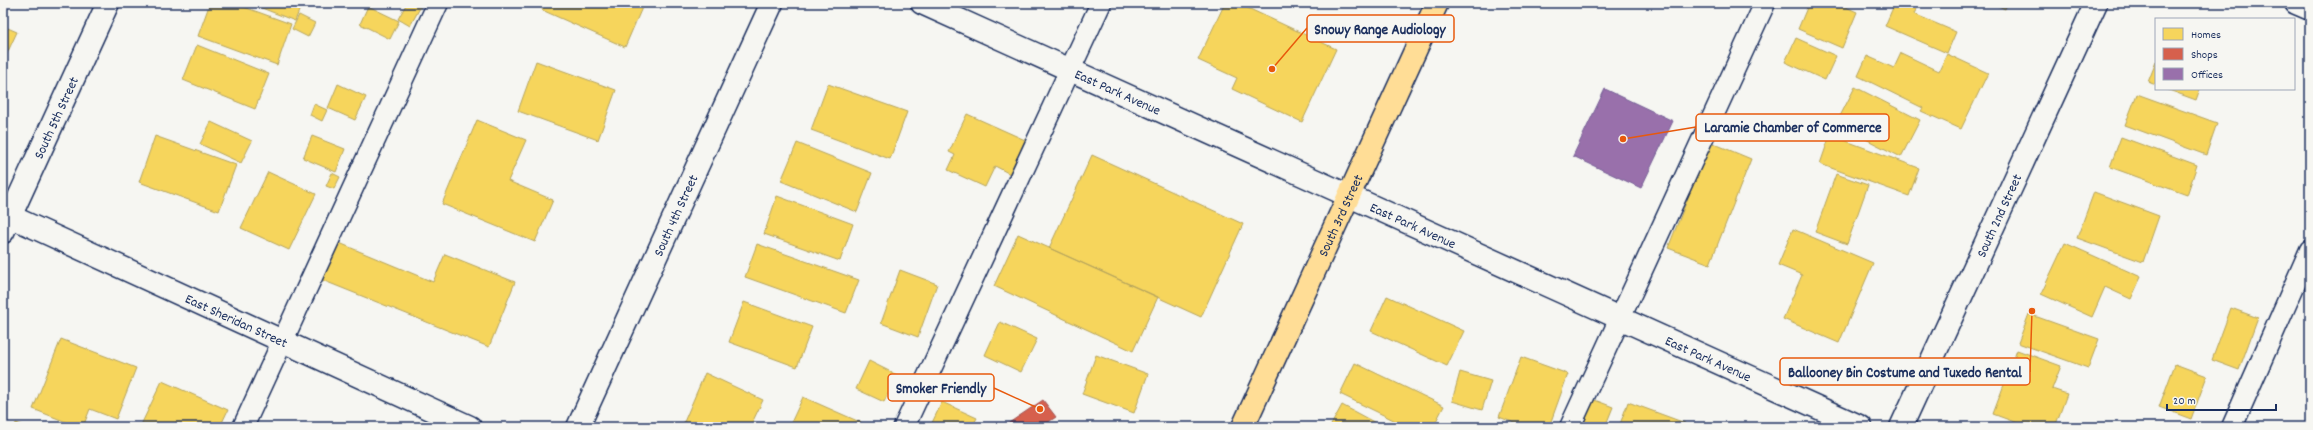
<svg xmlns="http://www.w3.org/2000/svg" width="2313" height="430" font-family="Dekko,sans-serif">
	<rect width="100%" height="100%" fill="#f6f6f2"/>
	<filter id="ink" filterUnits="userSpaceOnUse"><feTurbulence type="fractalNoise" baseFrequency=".025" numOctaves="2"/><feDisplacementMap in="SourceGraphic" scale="8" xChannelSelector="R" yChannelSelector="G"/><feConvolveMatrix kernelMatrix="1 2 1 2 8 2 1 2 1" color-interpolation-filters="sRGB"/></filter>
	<g filter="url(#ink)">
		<path fill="#f6d55c" stroke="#b4a35d" d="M 210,3 L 233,3 L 291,24 L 277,65 L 198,36 Z
			M 249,3 L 302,3 L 295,21 Z
			M 407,3 L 416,3 L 421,6 L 410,26 L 398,19 Z
			M 545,3 L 644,3 L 625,47 L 542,10 Z
			M 1225,3 L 1237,3 L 1336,49 L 1302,122 L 1232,89 L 1237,78 L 1198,60 Z
			M 1809,3 L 1837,3 L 1857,12 L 1842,48 L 1798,29 Z
			M 1895,3 L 1919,3 L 1914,14 L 1956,32 L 1947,53 L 1885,26 Z
			M 1992,3 L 2008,3 L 2005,9 Z
			M 368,6 L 399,21 L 390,39 L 360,24 Z
			M 299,15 L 315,23 L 308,37 L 292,29 Z
			M 3,26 L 17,32 L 3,62 Z
			M 1796,38 L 1836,56 L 1825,80 L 1785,62 Z
			M 197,45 L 269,74 L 255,109 L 183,80 Z
			M 1901,53 L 1939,71 L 1947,54 L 1988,73 L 1961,129 L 1921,111 L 1923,108 L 1858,76 L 1867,56 L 1894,68 Z
			M 536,61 L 616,90 L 598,140 L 518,111 Z
			M 2156,62 L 2156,85 L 2148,82 Z
			M 338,84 L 366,97 L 355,120 L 328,108 Z
			M 828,84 L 907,112 L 890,159 L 811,130 Z
			M 1855,87 L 1920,120 L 1901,157 L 1836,124 Z
			M 2166,89 L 2200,89 L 2196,100 Z
			M 2137,94 L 2217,123 L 2206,155 L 2125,125 Z
			M 314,104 L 327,110 L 322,121 L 310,115 Z
			M 967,114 L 1025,140 L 1010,174 L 995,166 L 985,187 L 948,170 L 955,155 L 949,152 Z
			M 477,120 L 526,140 L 508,181 L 553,200 L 535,242 L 442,204 Z
			M 211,122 L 252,141 L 241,163 L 200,144 Z
			M 1830,135 L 1919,168 L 1909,196 L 1820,164 Z
			M 155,136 L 236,165 L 219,211 L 139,182 Z
			M 312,136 L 345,149 L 336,172 L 303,158 Z
			M 2121,137 L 2197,165 L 2187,195 L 2110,167 Z
			M 1710,142 L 1751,159 L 1710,264 L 1668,248 Z
			M 797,143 L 872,173 L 857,212 L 781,181 Z
			M 1092,155 L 1243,224 L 1201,317 L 1049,248 Z
			M 268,172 L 316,194 L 289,250 L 241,228 Z
			M 332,173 L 340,177 L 334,189 L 326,186 Z
			M 1836,174 L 1868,185 L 1847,244 L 1815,232 Z
			M 2094,192 L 2159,216 L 2143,262 L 2077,238 Z
			M 777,196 L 853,224 L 840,261 L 764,234 Z
			M 1793,229 L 1873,263 L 1839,343 L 1783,319 L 1802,275 L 1778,265 Z
			M 1018,234 L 1158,297 L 1133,351 L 994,286 Z
			M 337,242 L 433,282 L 445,254 L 515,282 L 489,347 L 322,280 Z
			M 2065,243 L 2141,277 L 2131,299 L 2105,287 L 2092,317 L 2041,294 Z
			M 757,244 L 859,280 L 846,313 L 745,277 Z
			M 900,270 L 937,284 L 918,337 L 881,323 Z
			M 1387,296 L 1464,331 L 1447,366 L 1371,331 Z
			M 744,302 L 812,327 L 797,367 L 729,342 Z
			M 2231,308 L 2258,318 L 2239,370 L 2212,360 Z
			M 2029,314 L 2099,339 L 2088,368 L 2018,343 Z
			M 1000,322 L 1037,339 L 1021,372 L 985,355 Z
			M 61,339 L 136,368 L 116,419 L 90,409 L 83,427 L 79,427 L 33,409 Z
			M 2017,350 L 2061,366 L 2052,389 L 2067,394 L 2055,427 L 2028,427 L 1993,414 Z
			M 1096,355 L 1148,374 L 1134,413 L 1082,394 Z
			M 1521,357 L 1568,374 L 1549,427 L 1525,427 L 1499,417 Z
			M 869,361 L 897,375 L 884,402 L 856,389 Z
			M 1355,363 L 1444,406 L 1433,427 L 1408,427 L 1340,394 Z
			M 2175,364 L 2207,376 L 2191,419 L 2159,407 Z
			M 1460,372 L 1491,381 L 1482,410 L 1452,401 Z
			M 705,373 L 763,400 L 750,427 L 695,427 L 684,422 Z
			M 162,381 L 228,410 L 220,427 L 140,427 Z
			M 803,397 L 862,423 L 860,427 L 789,427 Z
			M 1592,399 L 1613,407 L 1605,427 L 1582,427 Z
			M 942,402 L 977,418 L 972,427 L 930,427 Z
			M 1628,402 L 1685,423 L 1684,427 L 1619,427 Z
			M 1342,405 L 1383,427 L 1330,427 Z
			M 16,423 L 27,427 L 15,427 Z"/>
		<path fill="#d6604d" stroke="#9e5152" d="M 1043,400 L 1056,417 L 1041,427 L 1003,427 Z"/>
		<path fill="#9970ab" stroke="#735c94" d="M 1605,89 L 1673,121 L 1641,188 L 1573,156 Z"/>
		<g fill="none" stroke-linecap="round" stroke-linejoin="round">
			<defs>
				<path id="lane" d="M 243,427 L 438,3
					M 904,427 L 1101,3
					M 1570,427 L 1765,3
					M 2232,427 L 2310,250"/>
				<g id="street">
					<path id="s1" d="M 922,3 L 1861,427"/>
					<path d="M 2296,3 L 2310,9"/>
					<path id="s2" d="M 3,232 L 108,3"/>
					<path id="s3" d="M 1901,427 L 2096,3"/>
				</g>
				<g id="secondary">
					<path id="s4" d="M 3,213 L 470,427"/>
					<path id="s5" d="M 578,427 L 772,3"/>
				</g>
				<g id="primary">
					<path id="s6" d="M 1243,427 L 1437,3"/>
				</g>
			</defs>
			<use href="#lane" stroke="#1b2f5e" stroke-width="23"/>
			<use href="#street" stroke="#1b2f5e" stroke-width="25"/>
			<use href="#secondary" stroke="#1b2f5e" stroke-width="25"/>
			<use href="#primary" stroke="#1b2f5e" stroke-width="25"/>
			<use href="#lane" stroke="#f6f6f2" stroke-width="20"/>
			<use href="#street" stroke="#f6f6f2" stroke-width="22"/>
			<use href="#secondary" stroke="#f6f6f2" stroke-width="22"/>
			<use href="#primary" stroke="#ffdd96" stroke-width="22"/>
		</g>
	</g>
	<g text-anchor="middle" stroke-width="4" stroke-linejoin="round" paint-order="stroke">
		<g font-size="14" fill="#1b2f5e" stroke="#f6f6f2">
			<text dy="5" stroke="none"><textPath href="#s1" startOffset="215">East Park Avenue</textPath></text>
			<text dy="5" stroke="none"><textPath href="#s2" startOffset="126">South 5th Street</textPath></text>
			<text dy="5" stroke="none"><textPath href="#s5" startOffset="233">South 4th Street</textPath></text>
			<text dy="5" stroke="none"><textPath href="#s6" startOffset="233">South 3rd Street</textPath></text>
			<text dy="5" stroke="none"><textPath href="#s3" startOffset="233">South 2nd Street</textPath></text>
			<text dy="5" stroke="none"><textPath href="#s1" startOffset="539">East Park Avenue</textPath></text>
			<text dy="5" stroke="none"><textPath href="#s4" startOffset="257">East Sheridan Street</textPath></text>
			<text dy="5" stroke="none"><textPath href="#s1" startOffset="863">East Park Avenue</textPath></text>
		</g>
	</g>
	<path fill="none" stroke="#e8590c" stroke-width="1.5" d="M1272 69L1307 28M1623 139L1696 127M2032 311L2030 372M1040 409L994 388"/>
	<g fill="#e8590c" stroke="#f6f6f2" stroke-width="1.5">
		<circle cx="1272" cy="69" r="4"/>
		<circle cx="1623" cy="139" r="4"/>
		<circle cx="2032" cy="311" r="4"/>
		<circle cx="1040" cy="409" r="4"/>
	</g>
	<g fill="#f6f6f2" stroke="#e8590c" stroke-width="1.5">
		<rect x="1307" y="15" width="147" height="27" rx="4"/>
		<rect x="1696" y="114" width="193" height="27" rx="4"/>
		<rect x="1780" y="358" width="250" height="27" rx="4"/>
		<rect x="888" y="374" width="106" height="27" rx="4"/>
	</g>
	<g font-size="15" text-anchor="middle" font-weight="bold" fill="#1b2f5e">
		<text x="1380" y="34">Snowy Range Audiology</text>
		<text x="1793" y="132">Laramie Chamber of Commerce</text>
		<text x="1905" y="377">Ballooney Bin Costume and Tuxedo Rental</text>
		<text x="941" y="393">Smoker Friendly</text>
	</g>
	<rect width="2313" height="430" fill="none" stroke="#f6f6f2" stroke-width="16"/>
	<rect x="8" y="8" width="2297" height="414" fill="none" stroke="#1b2f5e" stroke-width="1.5" filter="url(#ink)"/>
	<rect x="2155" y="18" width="140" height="72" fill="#f6f6f2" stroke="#9ea6b7"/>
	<rect x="2163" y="28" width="20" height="12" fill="#f6d55c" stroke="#9ea6b7"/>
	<text x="2191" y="38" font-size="12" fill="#1b2f5e">Homes</text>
	<rect x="2163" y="48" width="20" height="12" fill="#d6604d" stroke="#9ea6b7"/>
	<text x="2191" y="58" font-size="12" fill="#1b2f5e">Shops</text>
	<rect x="2163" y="68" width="20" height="12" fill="#9970ab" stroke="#9ea6b7"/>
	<text x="2191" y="78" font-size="12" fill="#1b2f5e">Offices</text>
	<path d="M2167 404v6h109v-6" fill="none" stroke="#1b2f5e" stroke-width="2"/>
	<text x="2173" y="404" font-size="12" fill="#1b2f5e" stroke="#f6f6f2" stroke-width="3" paint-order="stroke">20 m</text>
</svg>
